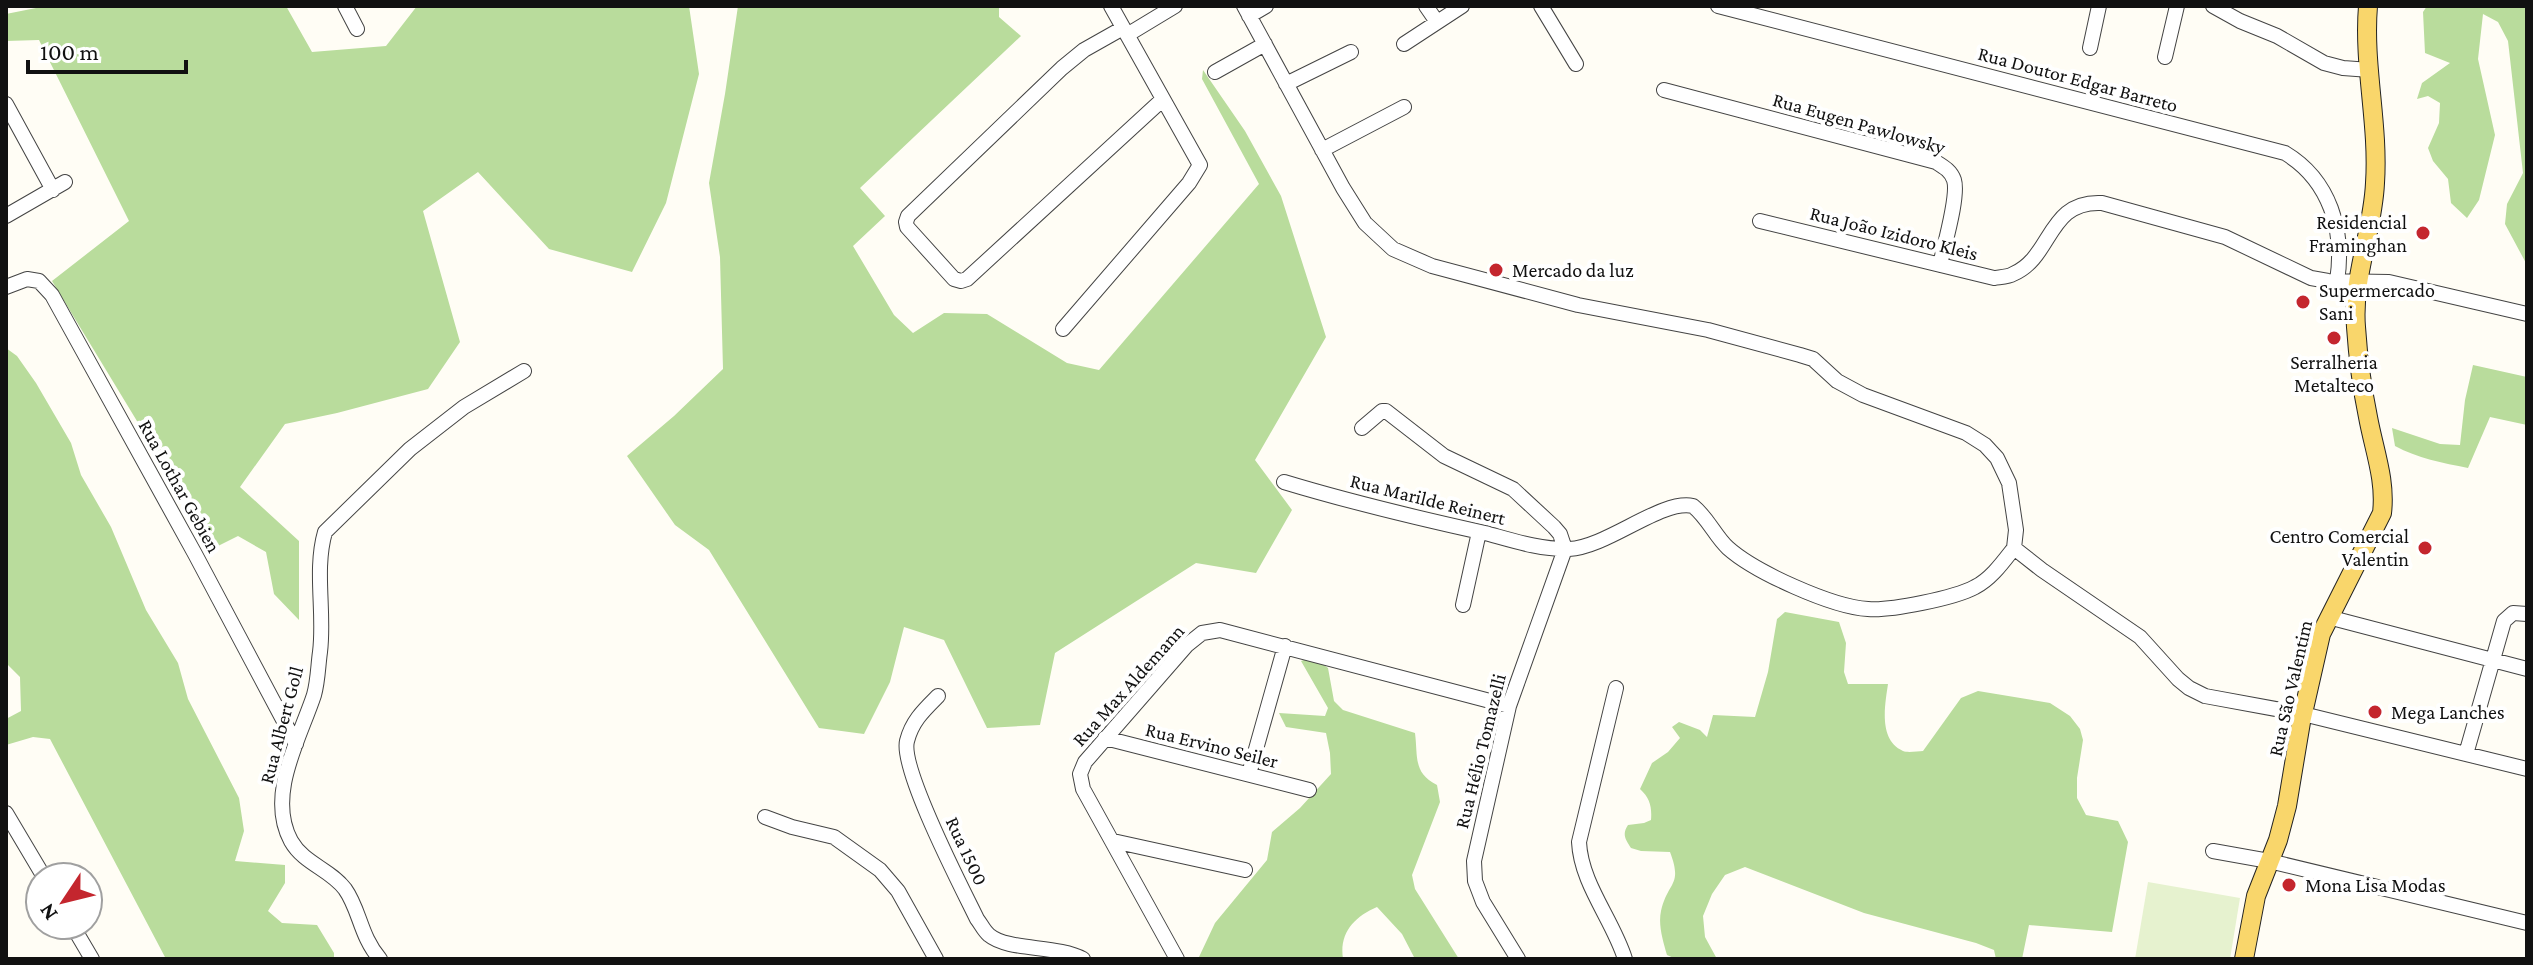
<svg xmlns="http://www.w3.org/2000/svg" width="2533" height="965" font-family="'Crimson Pro',serif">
	<rect width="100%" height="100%" fill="#fffdf5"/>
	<path fill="#b9dc9c" d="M 46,6 L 286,6 L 312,52 L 386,46 L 417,6 L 689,6 L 699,74 L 666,203 L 632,272 L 549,249 L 478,172 L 423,211 L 460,342 L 428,389 L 337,413 L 285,424 L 240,487 L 299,541 L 299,620 L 274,594 L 266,552 L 238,536 L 214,548 L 52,281 L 129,221 L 39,40 L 6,41 L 6,14 Z
		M 738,6 L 999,6 L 999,17 L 1021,36 L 860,188 L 885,216 L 853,246 L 894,315 L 913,333 L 944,313 L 987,314 L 1067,363 L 1099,370 L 1259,184 L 1202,79 L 1203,70 L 1245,131 L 1281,196 L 1326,337 L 1255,460 L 1292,510 L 1256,573 L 1196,563 L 1055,653 L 1040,725 L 987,728 L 944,640 L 904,627 L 890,682 L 864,734 L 819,728 L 709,550 L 675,525 L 627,456 L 674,416 L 723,369 L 720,257 L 709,183 L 725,94 Z
		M 2427,6 L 2527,6 L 2527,265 L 2505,224 L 2507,204 L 2523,173 L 2508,41 L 2498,22 L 2483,14 L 2478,59 L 2495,135 L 2479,200 L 2467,218 L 2451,203 L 2448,179 L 2433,161 L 2428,148 L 2439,123 L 2440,103 L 2428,96 L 2417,99 L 2422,83 L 2450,63 L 2425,53 L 2423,12 Z
		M 6,348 L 17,356 L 36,383 L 71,443 L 81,475 L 111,527 L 146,610 L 178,663 L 188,699 L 239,798 L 244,831 L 235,861 L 285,865 L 285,883 L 268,911 L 282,923 L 317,925 L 334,953 L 334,959 L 166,959 L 50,739 L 33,737 L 6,745 L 6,719 L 21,711 L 20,677 L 6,663 Z
		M 2473,365 L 2527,377 L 2527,425 L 2490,417 L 2468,468 C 2443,463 2417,458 2395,446 L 2392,428 L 2440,444 L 2460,445 L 2465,400 Z
		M 1785,612 L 1839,622 L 1846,643 L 1844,672 L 1848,684 L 1888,684 C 1885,705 1878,740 1903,751 C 1908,753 1918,751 1923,751 L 1961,698 L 1978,691 L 2050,703 L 2070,716 L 2080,729 L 2083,740 L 2077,778 L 2077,798 L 2086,815 L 2118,821 L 2128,842 L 2112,932 L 2029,925 L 2022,959 L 1996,959 L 1994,950 L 1976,943 L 1864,913 L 1745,867 L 1725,875 L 1712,894 L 1703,916 L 1705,937 L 1717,959 L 1676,959 L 1667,955 C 1663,941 1658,925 1661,911 C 1668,881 1683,886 1670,852 L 1641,851 L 1631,848 C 1625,839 1622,834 1628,825 L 1644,823 L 1651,820 C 1652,807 1650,798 1640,789 L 1652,763 L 1668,752 L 1680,738 L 1672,727 L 1679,722 L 1700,730 L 1707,737 L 1713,715 L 1755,717 L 1768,672 L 1777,619 Z
		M 1313,657 L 1328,668 L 1334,701 L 1343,710 L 1415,733 C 1418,757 1413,773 1437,785 L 1440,802 L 1412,875 L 1415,889 L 1459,959 L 1415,959 L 1402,934 L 1377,907 C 1354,917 1339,933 1343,959 L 1200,959 L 1199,957 L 1215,923 L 1267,860 L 1272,832 L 1300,808 L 1331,774 L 1330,753 L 1326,733 L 1286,727 L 1279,713 L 1325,716 L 1328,708 L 1301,661 Z"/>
	<path fill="#e6f2cf" d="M 2148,882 L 2240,898 L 2230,959 L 2135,959 Z"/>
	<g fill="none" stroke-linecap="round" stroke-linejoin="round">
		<defs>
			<path id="minor" d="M 345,6 L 357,29
				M 1244,6 L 1343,188 L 1365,223 L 1393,249 L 1432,266 L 1578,305 L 1708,330 L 1800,355 L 1813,359 L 1837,381 L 1863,395 L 1966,433 L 1985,445 L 1997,458 L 2009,483 L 2016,530 L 2014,548 L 2042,570 L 2140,637 L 2178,679 L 2189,688 L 2205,696 L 2303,714 L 2527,769
				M 1426,6 L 1437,22
				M 1541,6 L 1576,64
				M 1718,6 L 2285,153 C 2330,180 2345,231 2337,281
				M 2213,6 L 2240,21 L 2277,36 L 2324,63 L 2343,68 L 2370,70
				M 1249,16 L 1266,6
				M 1123,28 L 1084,50 L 1062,68 L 908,216 L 906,222 L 907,227 L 954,279 L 961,281 L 967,279 L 1162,100
				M 1127,35 L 1175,6
				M 1404,44 L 1462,6
				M 2090,48 L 2099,6
				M 2165,57 L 2177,6
				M 1215,72 L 1265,44
				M 1286,84 L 1351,52
				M 1664,90 L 1936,162 C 1944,167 1951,171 1954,180 C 1959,196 1944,246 1940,265
				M 6,104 L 53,190
				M 1322,150 L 1404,107
				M 6,216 L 65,182
				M 1760,221 L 1994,278 C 2000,277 2008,277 2013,274 C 2053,257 2047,200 2102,203 L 2225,237 L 2311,278 L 2328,281 L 2389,282 L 2527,314
				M 6,287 L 27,279 L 39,281 L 52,295 L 195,554 L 296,744
				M 1063,329 L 1189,183 L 1200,165 L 1111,6
				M 1362,428 L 1382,411 L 1386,411 L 1444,456 L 1513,489 L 1554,527 L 1560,534 L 1565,549
				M 1284,482 C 1350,502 1417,518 1485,533 C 1511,540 1541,550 1569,549 C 1608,547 1661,499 1693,506 C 1708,518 1715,536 1728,548 C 1755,572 1832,607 1868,609 C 1890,611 1955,598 1975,587 C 1991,579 2003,562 2014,548
				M 1463,605 L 1479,532
				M 2328,617 L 2527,669
				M 1616,688 L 1579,842 C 1581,884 1613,920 1625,959
				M 938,696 C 924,710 912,721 907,741 C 900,769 962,888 977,919 C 981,924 984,931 989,935 C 1008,951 1057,945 1083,959
				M 1105,738 L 1309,790
				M 2466,754 L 2504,621 L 2513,613 L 2527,614
				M 1249,774 L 1285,646
				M 6,813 L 44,877
				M 765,817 L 792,827 L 834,837 L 880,870 L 898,891 L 936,959
				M 1113,841 L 1245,870
				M 2213,851 L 2269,861 L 2527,923
				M 72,925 L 92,959
				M 380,959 C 360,936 360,910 345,889 C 330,869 304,864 291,841 C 266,795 300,738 314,695 C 318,681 318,666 320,652 C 325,613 314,570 325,532 L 410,449 L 464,407 L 524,371
				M 1177,959 L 1083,789 L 1080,774 L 1085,762 L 1187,645 L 1202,633 L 1220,630 L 1509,706
				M 1518,959 L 1483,902 L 1475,881 L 1474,861 L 1509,706 L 1565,549"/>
			<path id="major" d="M 2244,959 L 2256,896 L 2278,840 L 2287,806 L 2301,722 L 2321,634 L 2382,513 C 2386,480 2374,450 2368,417 C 2362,388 2358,357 2356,327 C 2352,278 2373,231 2375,183 C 2379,124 2363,65 2368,6"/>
		</defs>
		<use href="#minor" stroke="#444" stroke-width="16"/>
		<use href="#major" stroke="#222" stroke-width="20"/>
		<use href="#minor" stroke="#fff" stroke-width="14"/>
		<use href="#major" stroke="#f9d66b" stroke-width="18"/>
	</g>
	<g fill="#c4262e" stroke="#fff" stroke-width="3">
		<circle cx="2423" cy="233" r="8"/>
		<circle cx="1496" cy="270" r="8"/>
		<circle cx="2303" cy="302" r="8"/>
		<circle cx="2334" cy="338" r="8"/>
		<circle cx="2425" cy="548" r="8"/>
		<circle cx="2375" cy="712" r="8"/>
		<circle cx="2289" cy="885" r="8"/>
	</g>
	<g text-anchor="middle" stroke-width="8" stroke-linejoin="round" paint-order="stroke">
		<g font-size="20" fill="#111" stroke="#fff">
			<text transform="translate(2078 79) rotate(15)" y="7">Rua Doutor Edgar Barreto</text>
			<text transform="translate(1859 123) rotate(16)" y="7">Rua Eugen Pawlowsky</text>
			<text transform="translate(1894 233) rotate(14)" y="7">Rua João Izidoro Kleis</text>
			<text transform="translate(180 486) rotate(61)" y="7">Rua Lothar Gebien</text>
			<text transform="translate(1428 499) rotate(14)" y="7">Rua Marilde Reinert</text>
			<text transform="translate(1128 685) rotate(-48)" y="7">Rua Max Aldemann</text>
			<text transform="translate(2290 688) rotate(-77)" y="7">Rua São Valentim</text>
			<text transform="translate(281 725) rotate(-75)" y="7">Rua Albert Goll</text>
			<text transform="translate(1212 745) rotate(14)" y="7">Rua Ervino Seiler</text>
			<text transform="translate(1480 751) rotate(-76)" y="7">Rua Hélio Tomazelli</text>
			<text transform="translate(967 851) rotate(65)" y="7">Rua 1500</text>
		</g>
		<g font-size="20" fill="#111" stroke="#fff" text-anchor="start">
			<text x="2407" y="229" text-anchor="end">Residencial<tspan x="2407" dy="23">Framinghan</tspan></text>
			<text x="1512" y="277">Mercado da luz</text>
			<text x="2319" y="297">Supermercado<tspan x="2319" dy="23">Sani</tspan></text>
			<text x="2334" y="369" text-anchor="middle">Serralheria<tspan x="2334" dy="23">Metalteco</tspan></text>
			<text x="2409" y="543" text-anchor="end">Centro Comercial<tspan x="2409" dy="23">Valentin</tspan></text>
			<text x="2391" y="719">Mega Lanches</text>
			<text x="2305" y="892">Mona Lisa Modas</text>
		</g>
	</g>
	<rect width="2533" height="965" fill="none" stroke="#111111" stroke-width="16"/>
	<g transform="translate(64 901) rotate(235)"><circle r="38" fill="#ffffff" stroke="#a0a0a0" stroke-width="2"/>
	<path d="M0-6L14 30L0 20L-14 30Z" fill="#c4262e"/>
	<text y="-12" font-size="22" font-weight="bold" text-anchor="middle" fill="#111111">N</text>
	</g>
	<path d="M28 60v12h158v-12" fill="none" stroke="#111111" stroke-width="4"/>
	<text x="40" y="60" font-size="24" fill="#111111" stroke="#ffffff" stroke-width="6" paint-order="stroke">100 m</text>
</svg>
